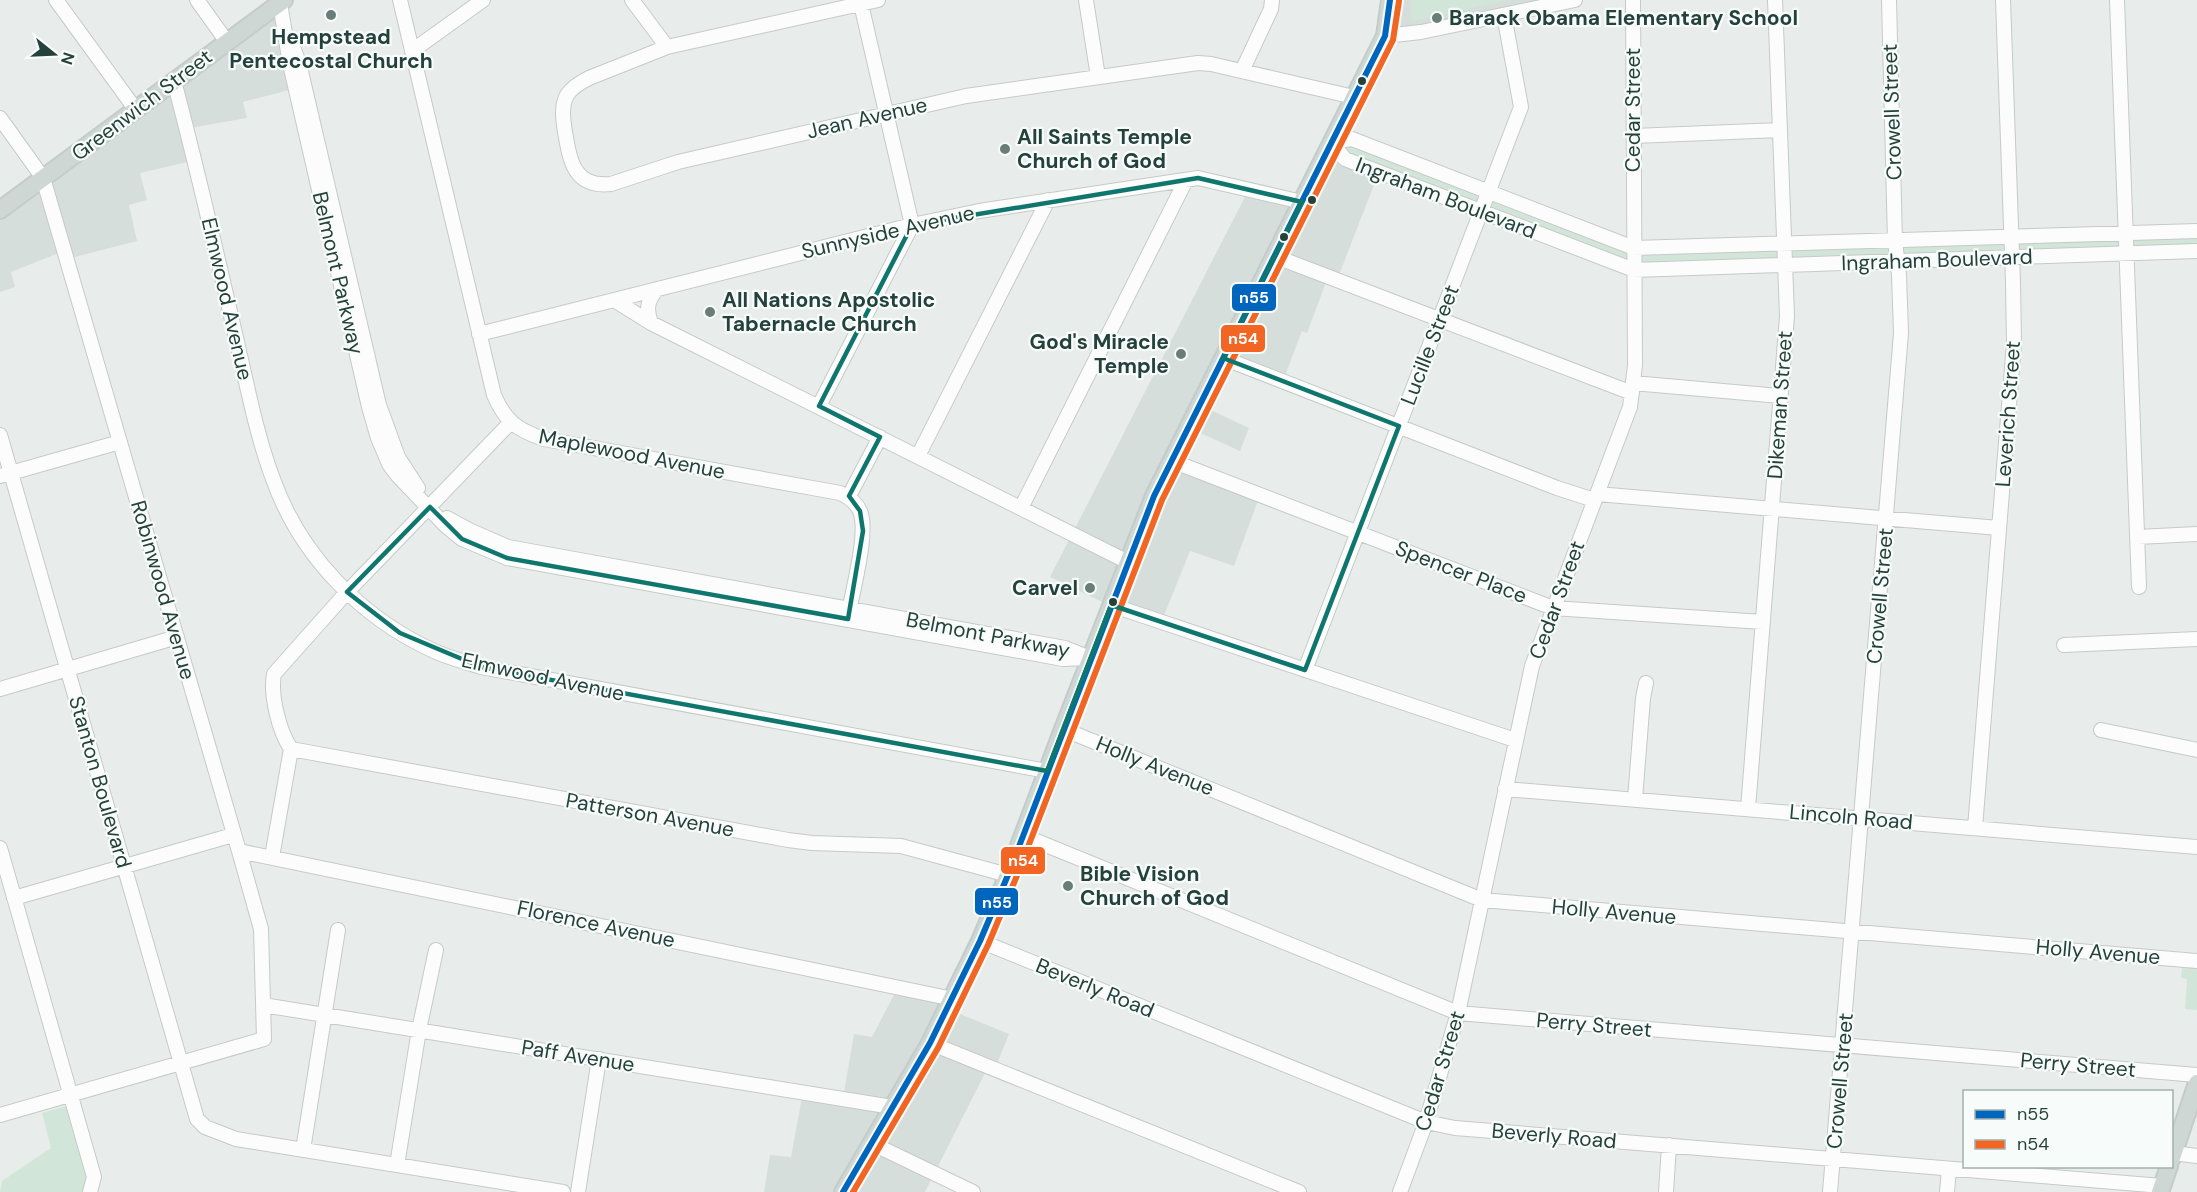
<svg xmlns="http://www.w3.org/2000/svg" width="2197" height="1192" font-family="'DM Sans',sans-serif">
	<rect width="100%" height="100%" fill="#e8edeb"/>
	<path fill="#d6dedb" d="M 1390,0 L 1575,0 L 1385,36 Z
		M 279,4 L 293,89 L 243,102 L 247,118 L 190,128 L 196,160 L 140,173 L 147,200 L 129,205 L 137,241 L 67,259 L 64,251 L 11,272 L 15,287 L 0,292 L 0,210 Z
		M 1331,142 L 1379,172 L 1337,280 L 1328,277 L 1307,333 L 1302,331 L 1283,381 L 1224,358 L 1200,405 L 1249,428 L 1240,451 L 1189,428 L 1172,460 L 1260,495 L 1234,566 L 1190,551 L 1161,623 L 1111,606 L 1050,577 L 1249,189 L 1302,201 Z
		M 898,987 L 953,999 L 948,1009 L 1009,1034 L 995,1069 L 988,1067 L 925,1192 L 764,1192 L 770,1155 L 791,1157 L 803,1092 L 843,1098 L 854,1034 L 872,1037 Z"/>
	<path fill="#d1e6d8" d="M 1410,0 L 1509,0 L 1412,21 Z
		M 1352,139 L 1634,248 L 2197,231 L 2197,251 L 1634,270 L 1345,159 L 1331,142 Z
		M 2183,960 L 2197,961 L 2197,1010 L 2185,1009 L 2187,979 L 2181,978 Z
		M 66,1106 L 70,1108 L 89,1172 L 86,1192 L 0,1192 L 2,1181 L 51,1148 L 42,1113 Z"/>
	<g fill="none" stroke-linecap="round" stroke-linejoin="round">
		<defs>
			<path id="minor" d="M 56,0 L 136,110
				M 197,0 L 227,42
				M 400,0 L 494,395 C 505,421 517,430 544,439 L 840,493 C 849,497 856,502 860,511 C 869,533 852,592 848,617
				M 632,0 L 667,47
				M 878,0 L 667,47 L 589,78 C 581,82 572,87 567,95 C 561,107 563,119 565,132 C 570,161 574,188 611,184 L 678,162 L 966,96 L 1198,63 L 1211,64 L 1354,97
				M 1086,0 L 1098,77
				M 2117,0 L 2139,587
				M 280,3 L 290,64 L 369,407 L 378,438 L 389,464 L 398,476 L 445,525 L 462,539 L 507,558 L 1063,659 L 1090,658
				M 1385,36 L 1421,32 L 1575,0
				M 293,47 L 299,63 L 379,405 L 398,457 L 418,488
				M 412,51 L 483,0
				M 1242,71 L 1271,9 L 1272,0
				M 174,81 C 196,163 215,246 234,329 C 246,379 255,431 273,479 C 300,555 361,618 434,651 C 449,658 466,662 481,667 L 1047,771
				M 0,118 L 43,178 L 239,851 L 261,929 L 264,1039 L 0,1115
				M 1634,136 L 1780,130
				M 1331,142 L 1345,159 L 1634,270 L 2197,251
				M 1331,142 L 1352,139 L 1634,248 L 2197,231
				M 1274,256 L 1632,393
				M 614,300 L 651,323 L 1128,562
				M 651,323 C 646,309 647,301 657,289
				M 479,334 L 912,225 L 979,211 L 1198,178 L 1302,202
				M 1223,358 L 1557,488 L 1594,500
				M 1633,383 L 1781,396
				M 819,406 L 912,225 L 861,4
				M 0,435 L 197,1119 L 205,1127 L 236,1139 L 563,1192
				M 918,456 L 1048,200
				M 1172,461 L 1553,608 L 1763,622
				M 0,476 L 120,442
				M 1597,494 L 1999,528
				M 849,496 L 880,437
				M 1021,508 L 1186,180
				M 447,518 L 469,530 L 508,547 L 1065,648 L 1085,656
				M 2137,537 L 2197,534
				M 1111,605 L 1515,740
				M 2064,645 L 2197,639
				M 1305,670 L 1521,107 L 1504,15
				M 0,689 L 177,637
				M 1063,729 L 1482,900 L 2197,961
				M 2101,730 L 2197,750
				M 291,749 L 788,840 L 812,843 L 901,846 L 1008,875
				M 1505,789 L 2197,847
				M 1635,799 L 1643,698 L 1646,683
				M 1748,809 L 1787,316 L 1775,0
				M 1975,828 L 2014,343 L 2013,282 L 2003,0
				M 1024,836 L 1458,1013 L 2197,1075
				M 0,848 L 94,1177 L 90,1192
				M 239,851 L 953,999
				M 272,857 L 291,749 C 279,731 270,695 274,674 L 347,592 L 510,423
				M 14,898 L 233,835
				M 980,941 L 1426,1122 L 1455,1128 L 2162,1186
				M 263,1005 L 892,1107
				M 930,1043 L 1299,1192
				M 871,1143 L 973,1192
				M 303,1150 L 338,930
				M 2173,1153 L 2197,1156
				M 397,1165 L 419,1030 L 436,950
				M 578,1192 L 599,1059
				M 1400,1192 L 1426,1122 L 1458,1013 L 1532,666 L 1630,407 L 1635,365 L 1633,0
				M 1666,1192 L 1669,1145
				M 1830,1192 L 1901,333 L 1899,275 L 1895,241 L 1889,0
				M 1947,1192 L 1949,1169"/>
			<path id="major" d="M 0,210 L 284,0
				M 2172,1158 L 2197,1083
				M 843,1192 L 930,1043 L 980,941 L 1008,875 L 1063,729 L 1154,496 L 1385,36 L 1390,0
				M 2160,1192 L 2169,1166"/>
		</defs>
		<use href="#minor" stroke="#c5cac8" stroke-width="16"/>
		<use href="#major" stroke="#c3ccc9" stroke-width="20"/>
		<use href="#minor" stroke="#fcfcfc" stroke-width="14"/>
		<use href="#major" stroke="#cfd7d5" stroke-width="16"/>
		<defs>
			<path id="bus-1" d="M 843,1192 L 930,1043 L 980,941 L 1008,875 L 1154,496 L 1385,36 L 1390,0"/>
			<path id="bus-2" d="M 853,1192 L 938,1048 L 988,945 L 1016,878 L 1162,500 L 1393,40 L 1399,1"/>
		</defs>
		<use href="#bus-1" stroke="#f7fbf9" stroke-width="10"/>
		<use href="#bus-2" stroke="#f7fbf9" stroke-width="10"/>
		<use href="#bus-1" stroke="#0065bd" stroke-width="6"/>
		<use href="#bus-2" stroke="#f26522" stroke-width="6"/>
	</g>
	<path fill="none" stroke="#0f766e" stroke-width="4.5" stroke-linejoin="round" d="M 1198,178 L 1302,202 L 1223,358 L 1399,426 L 1305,670 L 1111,605 L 1047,771 L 481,667 L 400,633 L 347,592 L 430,507 L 462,539 L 507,558 L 848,619 L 863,531 L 860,511 L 849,496 L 880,437 L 819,406 L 912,225 Z"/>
	<g fill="#697e78" stroke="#f7fbf9" stroke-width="2">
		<circle cx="331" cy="15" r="6"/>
		<circle cx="1437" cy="18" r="6"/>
		<circle cx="1005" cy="149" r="6"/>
		<circle cx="710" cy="312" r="6"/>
		<circle cx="1181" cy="354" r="6"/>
		<circle cx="1090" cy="588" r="6"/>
		<circle cx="1068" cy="886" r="6"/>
	</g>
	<g fill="#24423a" stroke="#f7fbf9" stroke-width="2">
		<circle cx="1362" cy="81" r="5"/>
		<circle cx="1312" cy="200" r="5"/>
		<circle cx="1284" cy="237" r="5"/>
		<circle cx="1113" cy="602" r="5"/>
	</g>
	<g text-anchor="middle" stroke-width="4.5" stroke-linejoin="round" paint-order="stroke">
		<g font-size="21" font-weight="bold" fill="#24423a" stroke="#f7fbf9" text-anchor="start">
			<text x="1449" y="25">Barack Obama Elementary School</text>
			<text x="331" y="44" text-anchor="middle">Hempstead<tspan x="331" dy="24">Pentecostal Church</tspan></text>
			<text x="1017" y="144">All Saints Temple<tspan x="1017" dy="24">Church of God</tspan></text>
			<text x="722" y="307">All Nations Apostolic<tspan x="722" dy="24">Tabernacle Church</tspan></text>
			<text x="1169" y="349" text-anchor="end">God's Miracle<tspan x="1169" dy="24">Temple</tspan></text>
			<text x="1078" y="595" text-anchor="end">Carvel</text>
			<text x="1080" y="881">Bible Vision<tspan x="1080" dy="24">Church of God</tspan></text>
		</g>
		<g font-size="21" fill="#24423a" stroke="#f7fbf9">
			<text transform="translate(142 105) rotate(-37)" y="7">Greenwich Street</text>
			<text transform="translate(1633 110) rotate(-90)" y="7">Cedar Street</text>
			<text transform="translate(1892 112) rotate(-92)" y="7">Crowell Street</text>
			<text transform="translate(867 118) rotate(-13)" y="7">Jean Avenue</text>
			<text transform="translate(1446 198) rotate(21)" y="7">Ingraham Boulevard</text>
			<text transform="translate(888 232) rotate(-13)" y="7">Sunnyside Avenue</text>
			<text transform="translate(1937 260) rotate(-2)" y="7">Ingraham Boulevard</text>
			<text transform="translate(338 273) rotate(77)" y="7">Belmont Parkway</text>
			<text transform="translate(227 299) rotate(77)" y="7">Elmwood Avenue</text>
			<text transform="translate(1430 345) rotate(-69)" y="7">Lucille Street</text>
			<text transform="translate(1780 405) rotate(-86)" y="7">Dikeman Street</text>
			<text transform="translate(2008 414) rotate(-86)" y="7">Leverich Street</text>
			<text transform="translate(632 454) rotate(11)" y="7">Maplewood Avenue</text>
			<text transform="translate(1461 572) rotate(21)" y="7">Spencer Place</text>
			<text transform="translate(163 590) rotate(74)" y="7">Robinwood Avenue</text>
			<text transform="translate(1880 596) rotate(-85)" y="7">Crowell Street</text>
			<text transform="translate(1557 600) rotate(-70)" y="7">Cedar Street</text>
			<text transform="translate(988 635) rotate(11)" y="7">Belmont Parkway</text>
			<text transform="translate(543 677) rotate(12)" y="7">Elmwood Avenue</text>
			<text transform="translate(1155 766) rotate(22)" y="7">Holly Avenue</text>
			<text transform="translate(100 782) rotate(74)" y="7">Stanton Boulevard</text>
			<text transform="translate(650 815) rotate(10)" y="7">Patterson Avenue</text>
			<text transform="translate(1851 817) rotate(5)" y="7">Lincoln Road</text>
			<text transform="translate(1614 912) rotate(5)" y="7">Holly Avenue</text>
			<text transform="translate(596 924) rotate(12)" y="7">Florence Avenue</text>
			<text transform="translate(2098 952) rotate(5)" y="7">Holly Avenue</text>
			<text transform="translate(1095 988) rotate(22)" y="7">Beverly Road</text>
			<text transform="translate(1594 1025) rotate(5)" y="7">Perry Street</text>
			<text transform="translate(578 1056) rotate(9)" y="7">Paff Avenue</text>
			<text transform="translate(2078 1065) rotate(5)" y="7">Perry Street</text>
			<text transform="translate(1440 1071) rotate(-73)" y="7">Cedar Street</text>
			<text transform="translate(1840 1081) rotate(-85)" y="7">Crowell Street</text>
			<text transform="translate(1554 1136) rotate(5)" y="7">Beverly Road</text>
		</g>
	</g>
	<g stroke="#f7fbf9" stroke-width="2">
		<rect x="1231" y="283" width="46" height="29" rx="6" fill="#0065bd"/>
		<rect x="1220" y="324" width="46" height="29" rx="6" fill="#f26522"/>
		<rect x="1000" y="846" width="46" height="29" rx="6" fill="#f26522"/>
		<rect x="974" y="887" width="45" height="29" rx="6" fill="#0065bd"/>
	</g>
	<g font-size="16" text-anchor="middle" font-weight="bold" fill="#fff">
		<text x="1254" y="303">n55</text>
		<text x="1243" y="344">n54</text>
		<text x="1023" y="866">n54</text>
		<text x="997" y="908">n55</text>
	</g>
	<rect x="1963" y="1090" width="210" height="78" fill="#f7fbf9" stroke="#a3b1ad" stroke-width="1.5"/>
	<rect x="1975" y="1110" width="30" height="9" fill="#0065bd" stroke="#a3b1ad" stroke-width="1.5"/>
	<text x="2017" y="1120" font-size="18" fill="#24423a">n55</text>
	<rect x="1975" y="1140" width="30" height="9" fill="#f26522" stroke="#a3b1ad" stroke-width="1.5"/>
	<text x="2017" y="1150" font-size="18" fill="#24423a">n54</text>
	<g transform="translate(54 54) rotate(108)" stroke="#f7fbf9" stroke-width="4.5" paint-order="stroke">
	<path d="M0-4.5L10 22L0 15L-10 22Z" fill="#24423a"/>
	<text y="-9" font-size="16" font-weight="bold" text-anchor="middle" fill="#24423a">N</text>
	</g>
</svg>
